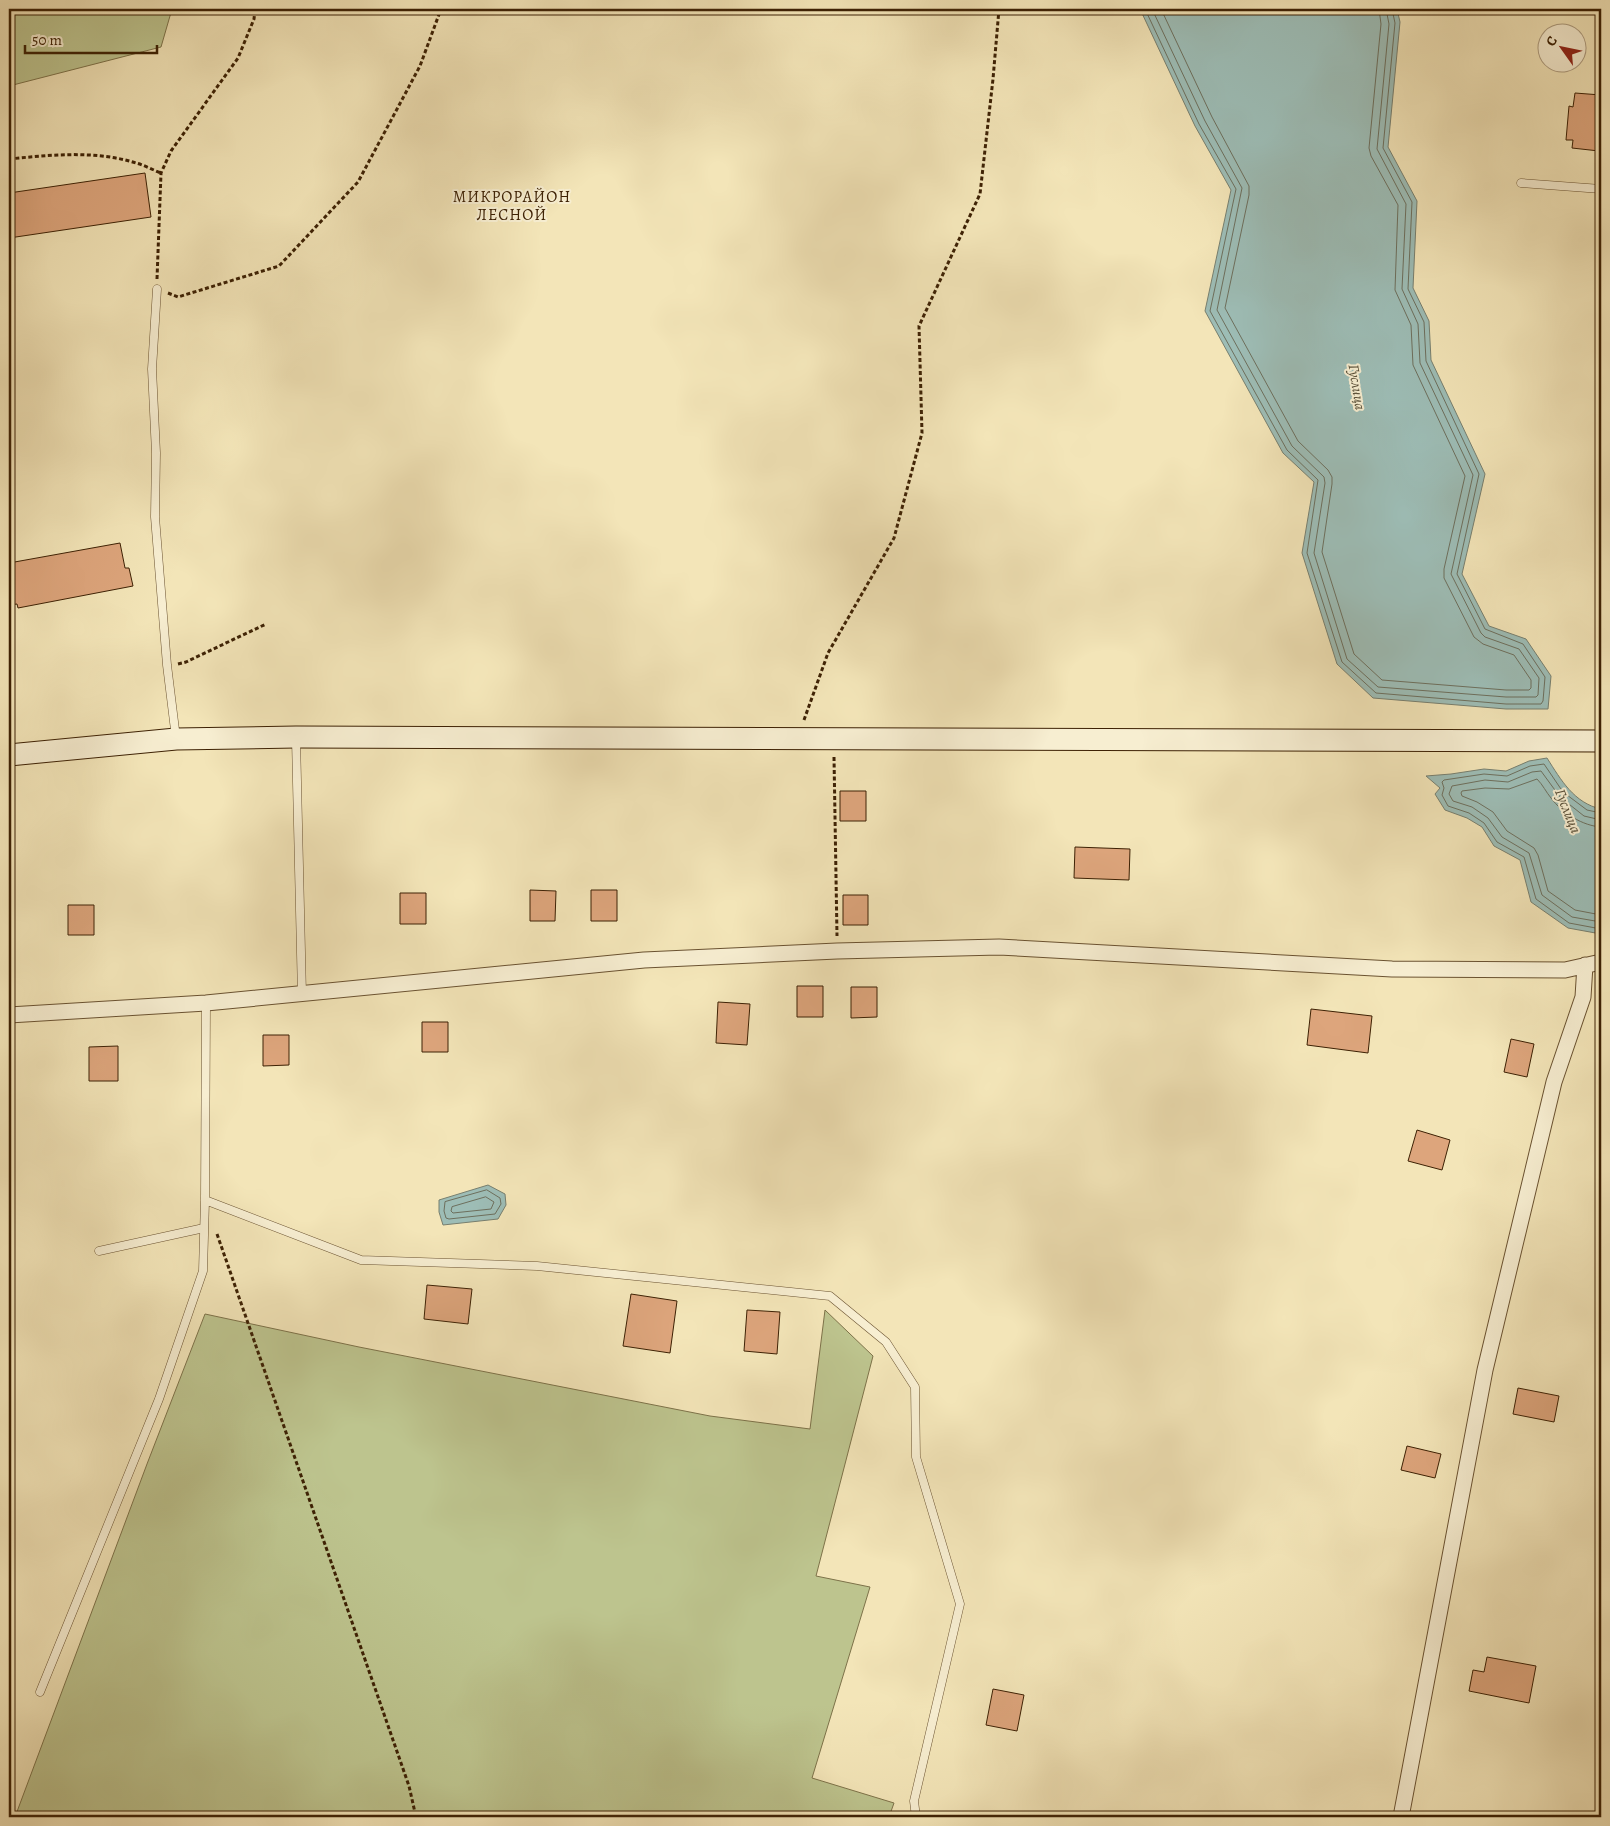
<svg xmlns="http://www.w3.org/2000/svg" width="1610" height="1826" font-family="Alegreya,serif">
	<rect width="100%" height="100%" fill="#f3e5b8"/>
	<filter id="stains"><feTurbulence type="fractalNoise" baseFrequency=".004" numOctaves="4"/><feColorMatrix values="0 0 0 0 .2 0 0 0 0 .09 0 0 0 0 .02 0 0 0 .5 -.17"/></filter>
	<radialGradient id="worn" r=".72"><stop offset=".6" stop-color="#630" stop-opacity="0"/><stop offset="1" stop-color="#630" stop-opacity=".3"/></radialGradient>
	<path fill="#bdc48e" stroke="#7d7249" d="M 9,9 L 172,9 L 161,47 L 9,86 Z
		M 1601,1022 L 1601,1089 L 1596,1081 Z
		M 825,1310 L 873,1356 L 816,1576 L 870,1587 L 812,1778 L 894,1803 L 889,1817 L 15,1817 L 147,1464 L 205,1314 L 359,1347 L 710,1416 L 810,1429 Z"/>
	<path fill="#9dbdb6" stroke="#777f6f" d="M 1140,9 L 1397,9 L 1400,22 L 1388,147 L 1417,201 L 1413,288 L 1429,321 L 1431,360 L 1485,474 L 1462,574 L 1489,626 L 1526,639 L 1551,676 L 1548,709 L 1506,709 L 1373,698 L 1337,664 L 1302,553 L 1314,482 L 1283,453 L 1205,311 L 1231,190 L 1195,126 Z
		M 1547,758 C 1561,780 1574,803 1601,809 L 1601,934 L 1568,928 L 1531,902 L 1520,860 L 1494,846 L 1482,827 L 1467,818 L 1445,810 L 1435,794 L 1440,788 L 1426,776 L 1451,774 L 1484,769 L 1506,771 L 1529,761 Z
		M 488,1185 L 505,1194 L 506,1205 L 498,1219 L 443,1225 L 439,1212 L 439,1200 Z"/>
	<g fill="none" stroke-linecap="round" stroke-linejoin="round">
		<path stroke="#6d6f5d" stroke-width="1" d="M 1145,9 L 1199,124 L 1236,189 L 1210,311 L 1287,450 L 1318,480 L 1307,553 L 1342,662 L 1376,693 L 1506,704 L 1541,704 L 1543,701 L 1545,677 L 1523,644 L 1485,629 L 1457,574 L 1479,474 L 1426,361 L 1424,322 L 1408,289 L 1412,202 L 1383,148 L 1395,23 L 1392,9
			M 1152,9 L 1205,121 L 1242,188 L 1217,310 L 1292,446 L 1324,477 L 1325,483 L 1314,553 L 1347,659 L 1378,687 L 1506,697 L 1536,697 L 1538,695 L 1539,678 L 1519,649 L 1485,637 L 1481,633 L 1451,574 L 1473,475 L 1420,363 L 1418,324 L 1402,289 L 1406,204 L 1377,149 L 1389,24 L 1386,9
			M 1161,9 L 1212,117 L 1249,186 L 1249,195 L 1225,308 L 1298,441 L 1328,470 L 1332,477 L 1332,484 L 1322,552 L 1354,654 L 1382,680 L 1506,690 L 1529,690 L 1531,688 L 1531,680 L 1514,655 L 1483,644 L 1474,637 L 1444,578 L 1444,569 L 1465,476 L 1413,365 L 1411,325 L 1395,290 L 1398,205 L 1371,156 L 1369,148 L 1381,24 L 1379,9
			M 1601,813 L 1587,810 L 1563,792 L 1544,764 L 1530,766 L 1507,776 L 1484,774 L 1444,780 L 1442,782 L 1444,788 L 1442,795 L 1448,806 L 1469,813 L 1484,823 L 1497,842 L 1524,857 L 1536,899 L 1569,923 L 1601,929
			M 1601,820 L 1584,816 L 1560,797 L 1541,771 L 1532,772 L 1508,782 L 1485,780 L 1452,786 L 1449,794 L 1453,801 L 1472,807 L 1488,818 L 1502,837 L 1529,853 L 1542,895 L 1572,917 L 1601,922
			M 1601,827 C 1583,826 1562,813 1551,798 C 1546,792 1543,785 1537,779 L 1509,789 L 1485,788 L 1462,791 L 1461,793 L 1462,796 L 1477,802 L 1493,812 L 1507,831 L 1534,848 L 1538,855 L 1548,891 L 1575,910 L 1601,915
			M 487,1190 L 500,1198 L 501,1204 L 495,1214 L 449,1219 L 446,1218 L 444,1211 L 445,1202 Z
			M 486,1197 L 494,1202 L 491,1209 L 453,1213 L 451,1211 L 452,1207 Z"/>
	</g>
	<path fill="#dda57c" stroke="#3d2104" d="M 1575,93 L 1601,95 L 1601,140 L 1599,151 L 1572,148 L 1573,140 L 1566,140 L 1569,106 L 1573,107 Z
		M 145,173 L 151,217 L 9,238 L 9,193 Z
		M 120,543 L 125,568 L 129,568 L 133,586 L 18,608 L 17,604 L 9,605 L 9,563 Z
		M 840,791 L 866,791 L 866,821 L 840,821 Z
		M 1075,847 L 1130,849 L 1129,880 L 1074,878 Z
		M 530,890 L 556,891 L 555,921 L 530,921 Z
		M 591,890 L 617,890 L 617,921 L 591,921 Z
		M 400,893 L 426,893 L 426,924 L 400,924 Z
		M 843,895 L 868,895 L 868,925 L 843,925 Z
		M 68,905 L 94,905 L 94,935 L 68,935 Z
		M 797,986 L 823,986 L 823,1017 L 797,1017 Z
		M 851,987 L 877,987 L 877,1017 L 851,1018 Z
		M 718,1002 L 750,1004 L 747,1045 L 716,1043 Z
		M 1311,1009 L 1372,1016 L 1368,1053 L 1307,1045 Z
		M 422,1022 L 448,1022 L 448,1052 L 422,1052 Z
		M 263,1035 L 289,1035 L 289,1065 L 263,1066 Z
		M 1511,1039 L 1534,1044 L 1527,1077 L 1504,1072 Z
		M 118,1046 L 118,1081 L 89,1081 L 89,1047 Z
		M 1417,1130 L 1450,1140 L 1442,1170 L 1408,1161 Z
		M 427,1285 L 472,1289 L 468,1324 L 424,1319 Z
		M 631,1294 L 677,1301 L 670,1353 L 623,1346 Z
		M 747,1310 L 780,1312 L 777,1354 L 744,1351 Z
		M 1518,1388 L 1559,1396 L 1554,1422 L 1513,1414 Z
		M 1407,1446 L 1441,1454 L 1435,1478 L 1401,1470 Z
		M 1487,1657 L 1536,1666 L 1529,1703 L 1469,1691 L 1473,1670 L 1484,1672 Z
		M 993,1689 L 1024,1695 L 1017,1731 L 986,1725 Z"/>
	<g fill="none" stroke-linecap="round" stroke-linejoin="round">
		<defs>
			<path id="service" d="M 1521,183 L 1601,189
				M 157,289 L 152,369 L 156,453 L 155,517 L 167,665 L 176,738
				M 296,739 L 302,995
				M 205,1200 L 361,1260 L 537,1266 L 830,1296 L 886,1342 L 915,1387 L 916,1457 L 960,1604 L 914,1801 L 916,1817
				M 99,1251 L 204,1228
				M 40,1692 L 159,1399 L 203,1271 L 205,1200 L 206,1003"/>
			<path id="minor" d="M 9,1015 L 206,1003 L 644,960 L 837,951 L 999,947 L 1392,969 L 1565,970 L 1601,962
				M 1401,1817 L 1485,1370 L 1554,1082 L 1583,997 L 1585,965"/>
			<path id="secondary" d="M 9,755 L 176,739 L 296,737 L 1601,741"/>
		</defs>
		<use href="#service" stroke="#6a5231" stroke-width="9"/>
		<use href="#minor" stroke="#6a5231" stroke-width="17"/>
		<use href="#secondary" stroke="#3d2104" stroke-width="23"/>
		<path stroke="#3d2104" stroke-width="3" stroke-dasharray="4 2.5" stroke-linecap="butt" d="M 9,159 C 50,155 95,150 136,163 C 144,165 153,170 161,173
			M 157,279 L 161,173 L 171,151 L 238,58 L 254,19 L 255,9
			M 168,293 L 178,297 L 279,266 L 358,182 L 420,66 L 441,9
			M 178,664 L 186,662 L 266,624
			M 804,720 L 828,653 L 894,538 L 922,433 L 919,326 L 980,194 L 993,79 L 999,9
			M 834,757 L 837,936
			M 217,1234 L 409,1786 L 416,1817"/>
		<use href="#service" stroke="#f7eed1" stroke-width="8"/>
		<use href="#minor" stroke="#f7eed1" stroke-width="15"/>
		<use href="#secondary" stroke="#f7eed1" stroke-width="21"/>
	</g>
	<g text-anchor="middle" stroke-width="4" stroke-linejoin="round" paint-order="stroke">
		<g font-size="15" font-style="italic" fill="#5a5039" stroke="#f7eed1">
			<text transform="translate(1357 387) rotate(81)" y="5">Гуслица</text>
			<text transform="translate(1568 811) rotate(68)" y="5">Гуслица</text>
		</g>
		<g font-size="16" letter-spacing="1" fill="#3d2104" stroke="#f7eed1">
			<text x="512" y="202">МИКРОРАЙОН<tspan x="512" dy="18">ЛЕСНОЙ</tspan></text>
		</g>
	</g>
	<rect width="1610" height="1826" fill="none" stroke="#f3e5b8" stroke-width="30"/>
	<rect x="10" y="10" width="1590" height="1806" fill="none" stroke="#3d2104" stroke-width="2.5"/>
	<rect x="15" y="15" width="1580" height="1796" fill="none" stroke="#3d2104"/>
	<g transform="translate(1562 48) rotate(303)"><circle r="24" fill="#f7eed1" stroke="#ad9c7f"/>
	<path d="M0-4L9 19L0 12L-9 19Z" fill="#8f2418"/>
	<text y="-8" font-size="14" font-weight="bold" text-anchor="middle" fill="#3d2104">С</text>
	</g>
	<path d="M25 45v8h132v-8" fill="none" stroke="#3d2104" stroke-width="2.5"/>
	<text x="32" y="45" font-size="15" fill="#3d2104" stroke="#f7eed1" stroke-width="4" paint-order="stroke">50 m</text>
	<rect width="100%" height="100%" filter="url(#stains)"/>
	<rect width="100%" height="100%" fill="url(#worn)"/>
</svg>
